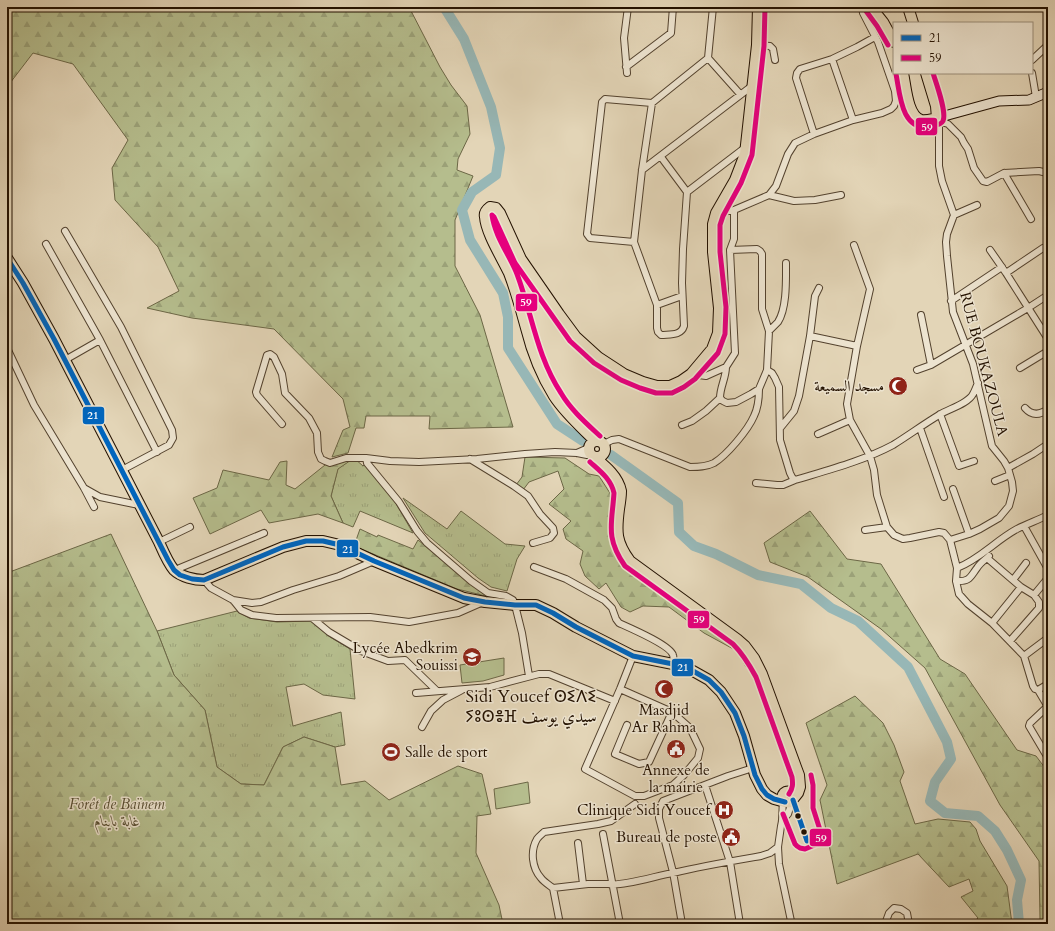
<svg xmlns="http://www.w3.org/2000/svg" width="1055" height="931" font-family="Cardo,Amiri,'Noto Sans Tifinagh',serif">
	<defs>
		<pattern id="grass-tufts" width="24" height="20" patternUnits="userSpaceOnUse"><rect width="24" height="20" fill="#b5bd8d"/><path d="M3 7l-1-3M5 7V3M7 7l1-3M15 17l-1-3M17 17v-4M19 17l1-3" fill="none" stroke="#9ba178"/></pattern>
		<pattern id="forest-firs" width="22" height="20" patternUnits="userSpaceOnUse"><rect width="22" height="20" fill="#b5bd8d"/><path d="M5 1l3.5 6h-7zM16 11l3.5 6h-7z" fill="#9ba178"/></pattern>
	</defs>
	<rect width="100%" height="100%" fill="#e3d5b7"/>
	<filter id="stains"><feTurbulence type="fractalNoise" baseFrequency=".005" numOctaves="4"/><feColorMatrix values="0 0 0 0 .2 0 0 0 0 .09 0 0 0 0 .02 0 0 0 .5 -.17"/></filter>
	<radialGradient id="worn" r=".72"><stop offset=".6" stop-color="#630" stop-opacity="0"/><stop offset="1" stop-color="#630" stop-opacity=".3"/></radialGradient>
	<path fill="url(#grass-tufts)" stroke="#6c6746" d="M 354,458 L 363,466 L 365,464 L 381,482 L 395,502 L 413,533 L 360,511 L 353,527 L 343,523 L 331,496 L 338,468 Z
		M 403,498 L 447,529 L 461,511 L 505,544 L 525,546 L 517,559 L 507,591 L 491,587 L 478,578 L 425,533 Z
		M 237,611 L 249,618 L 277,622 L 311,621 L 330,637 L 350,649 L 355,699 L 323,695 L 304,684 L 286,687 L 293,726 L 341,712 L 345,745 L 335,747 L 304,737 L 283,747 L 264,785 L 241,784 L 217,767 L 205,710 L 174,675 L 157,631 Z"/>
	<path fill="url(#forest-firs)" stroke="#6c6746" d="M 7,7 L 409,7 L 440,67 L 451,85 L 467,106 L 470,134 L 458,159 L 457,170 L 473,176 L 455,220 L 455,266 L 480,315 L 513,427 L 429,429 L 430,416 L 366,416 L 364,428 L 356,428 L 348,453 L 332,457 L 343,430 L 350,427 L 343,399 L 274,329 L 192,318 L 147,308 L 179,291 L 158,247 L 115,200 L 112,168 L 128,140 L 73,64 L 33,53 L 7,87 Z
		M 525,457 L 565,458 L 589,474 L 599,476 L 615,501 L 615,543 L 622,559 L 641,575 L 736,642 L 749,659 L 757,677 L 746,667 L 737,651 L 704,633 L 669,607 L 643,606 L 630,612 L 621,607 L 606,583 L 599,589 L 585,576 L 580,564 L 583,551 L 566,539 L 563,529 L 571,521 L 549,504 L 564,489 L 558,471 L 529,482 L 523,490 L 516,485 L 522,477 Z
		M 354,458 L 338,469 L 331,496 L 343,523 L 318,514 L 269,523 L 261,510 L 210,534 L 193,498 L 217,488 L 223,470 L 269,480 L 280,462 L 287,461 L 286,485 L 295,489 L 330,461 Z
		M 810,511 L 847,559 L 881,564 L 940,659 L 965,674 L 1017,750 L 1036,756 L 1048,772 L 1048,924 L 1042,924 L 1040,919 L 1039,861 L 1000,805 L 925,668 L 881,629 L 808,577 L 770,562 L 764,543 Z
		M 360,529 L 377,537 L 378,535 L 413,549 L 418,540 L 479,589 L 505,598 L 490,597 L 457,589 L 354,546 Z
		M 111,534 L 157,631 L 174,675 L 205,710 L 217,767 L 241,784 L 264,785 L 283,747 L 304,737 L 335,747 L 341,785 L 365,781 L 389,800 L 458,766 L 482,774 L 491,814 L 477,816 L 476,853 L 499,905 L 503,924 L 7,924 L 7,573 Z
		M 855,696 L 883,723 L 894,745 L 904,772 L 900,781 L 915,824 L 938,819 L 970,822 L 976,829 L 980,841 L 1007,886 L 1012,924 L 971,924 L 978,918 L 961,897 L 973,891 L 969,879 L 949,887 L 918,854 L 837,884 L 820,800 L 827,785 L 806,723 Z"/>
	<path fill="#b5bd8d" stroke="#6c6746" d="M 504,658 L 504,675 L 483,681 L 462,683 L 460,665 Z
		M 528,782 L 530,803 L 496,809 L 494,789 Z"/>
	<g fill="none" stroke-linecap="round" stroke-linejoin="round">
		<path stroke="#97b7b6" stroke-width="10" d="M 444,7 L 464,39 L 491,107 L 500,148 L 496,175 L 472,192 L 462,210 L 470,240 L 503,293 L 508,317 L 508,348 L 557,424 L 583,441
			M 611,455 L 678,503 L 679,532 L 694,546 L 716,554 L 758,575 L 801,584 L 831,608 L 858,621 L 908,667 L 947,742 L 951,759 L 935,782 L 930,801 L 945,813 L 978,816 L 995,831 L 1007,850 L 1021,880 L 1017,900 L 1019,924"/>
		<defs>
			<path id="minor" d="M 757,45 L 770,46 L 773,49 L 775,60
				M 708,58 L 740,94
				M 832,59 L 853,120
				M 1032,60 L 1048,45
				M 626,67 L 671,33 L 673,7
				M 627,73 L 624,38 L 628,7
				M 1032,73 L 1036,97
				M 652,103 L 642,170 L 634,242 L 657,305 L 657,328 L 658,332 L 661,335 C 670,334 681,336 684,326 L 682,283 L 683,249 L 687,192 L 746,147
				M 937,118 L 939,121 L 939,166 L 942,181 L 954,215 L 947,234 L 946,242 L 947,256 L 953,312 L 973,364 L 985,416 L 992,446 L 1004,461 L 1008,468 L 1012,482 L 1013,491 L 1009,506 L 999,518 L 980,529 L 969,534 L 950,540 L 957,568 L 956,581 L 959,594 L 968,604 L 992,623 L 1024,656 L 1033,686 L 1035,689 L 1038,690 L 1048,707
				M 939,121 L 948,124 L 961,137 L 964,143 L 968,149 L 974,168 L 983,181 L 987,182 L 1004,173 L 1039,171 L 1047,173 L 1048,174
				M 814,134 L 796,78 L 797,73 L 800,69 L 832,59 L 857,47 L 875,37
				M 661,157 L 687,192
				M 642,170 L 752,86
				M 1004,173 L 1031,219
				M 769,195 L 794,201 L 815,200 L 841,195
				M 716,213 L 734,210 L 769,195 L 776,186 L 788,154 L 795,143 L 814,134 L 853,120 L 882,113 L 891,109 L 894,106 L 896,101 L 895,91 L 878,42 L 863,13 L 862,7
				M 954,215 L 977,205
				M 65,231 L 121,327 L 172,430 L 173,438 L 169,445 L 122,470
				M 634,242 L 590,238 L 587,234 L 602,102 L 605,99 L 652,103 L 708,58 L 713,7
				M 46,244 L 100,340 L 157,452
				M 854,245 L 870,289 L 857,346 L 847,404 L 850,420 L 870,456 L 874,470 L 877,495 L 887,527 L 894,535 L 903,539 L 910,538 L 939,532 L 944,533 L 950,540
				M 990,250 L 1006,273 L 1048,339
				M 1006,273 L 1043,248
				M 951,301 L 1002,267
				M 657,305 L 682,296
				M 921,315 L 931,365
				M 769,331 C 772,328 775,325 778,322 C 787,308 786,280 786,263
				M 810,336 L 857,346
				M 7,348 L 34,405 L 84,488 L 94,507
				M 65,360 L 100,340
				M 726,367 L 735,353 L 730,250 L 734,239 L 734,210
				M 1020,368 L 1048,351
				M 767,370 L 772,373 L 775,378 L 779,387 L 780,440 L 790,473 L 792,477 L 795,480 C 828,470 863,461 893,445 C 909,435 924,424 939,415 C 948,409 968,404 973,394 C 975,391 976,387 978,383
				M 917,370 L 931,365 L 1028,308 L 1048,295
				M 691,374 L 706,376 L 726,367 C 726,378 720,387 720,398 L 723,401 L 727,403 L 736,402 L 751,394 L 759,389 L 767,370 L 769,331 L 762,309 L 762,254 L 760,251 L 757,249 L 730,250
				M 1025,408 C 1032,416 1040,415 1048,409
				M 940,414 L 959,466 L 974,461
				M 282,424 L 257,395 L 256,392 L 267,355 L 270,354 L 274,357 L 282,374 L 285,393 L 309,418 L 317,433 L 318,452 L 321,459 L 325,461 L 330,463 L 346,458 L 366,458 L 390,461 L 419,462 L 477,459 L 525,454 L 555,452 L 577,453 L 592,456
				M 682,425 L 692,421 L 706,411 L 720,398
				M 781,427 L 794,411 L 799,396 L 810,336 L 815,296 L 819,288
				M 920,428 L 944,497
				M 818,434 L 850,420
				M 604,444 L 612,440 L 619,439 L 690,467 C 698,467 706,467 714,463 C 727,455 748,430 754,416 C 758,408 759,398 759,389
				M 577,453 L 586,449 L 589,446
				M 366,458 L 367,463 L 399,502 L 417,531 L 427,543 L 471,581 L 488,593 L 506,596 L 513,600 L 515,605 L 522,633 L 529,676
				M 470,459 L 514,486 L 528,496 L 540,514 L 553,528 L 554,533 L 550,538 L 533,543
				M 1008,468 L 1033,454 L 1048,444
				M 995,481 L 1010,475
				M 756,483 L 777,485 L 783,485 L 795,480
				M 84,488 L 100,497 L 139,505
				M 953,489 L 969,534
				M 1024,526 L 1048,569
				M 865,530 L 887,527
				M 159,542 L 190,527
				M 987,558 L 1021,587 L 1034,595 L 1039,602 L 1039,608 L 1010,641
				M 534,567 L 566,579 L 604,600 L 612,608 L 616,619 L 619,623 C 630,628 670,645 673,655 C 674,657 673,661 673,664
				M 957,568 C 980,559 995,541 1017,529 C 1027,524 1038,520 1048,515
				M 175,570 L 264,533
				M 204,580 L 211,588 L 233,600 L 241,610 L 252,615 L 276,618 L 370,617 L 409,622 L 458,613 L 483,602
				M 1013,580 L 1026,563
				M 956,581 C 970,582 970,577 977,568 C 980,563 985,560 989,556
				M 1034,595 L 1048,578
				M 233,600 L 252,603 L 261,602 L 293,590 L 339,576 L 374,561
				M 312,618 L 329,632 L 361,651 L 388,661 L 405,660 L 437,691
				M 992,623 L 1021,587
				M 1024,656 L 1048,638
				M 620,689 L 672,712 L 690,728 L 700,749 L 698,758 L 684,775 L 673,785 L 644,796 L 635,796 L 585,769 L 620,689 L 633,656
				M 1038,690 L 1048,684
				M 416,693 L 490,687 L 539,674 L 549,674 L 615,701
				M 1048,706 L 1030,723 L 1029,726 L 1048,758
				M 627,725 L 615,754 L 639,764 L 649,762 L 672,712
				M 422,727 L 431,711 L 443,700 L 462,690
				M 705,785 L 730,862 L 740,924
				M 783,799 L 782,821 L 781,826 L 778,847 L 779,864 L 791,921 L 794,924
				M 782,821 L 788,814 L 792,801
				M 603,834 L 620,924
				M 578,843 L 583,884
				M 553,888 L 588,884 L 609,884 C 621,887 659,875 673,873 C 702,866 732,861 761,856 L 770,853 L 778,847
				M 560,924 L 553,888 C 549,885 544,882 541,878 C 532,868 530,851 537,839 C 539,836 542,834 544,832 L 598,824 L 611,821 L 635,804
				M 682,924 L 673,872 L 659,818 L 659,809 L 663,801 L 728,776 L 753,768
				M 885,924 L 889,913 L 894,908 L 901,909 L 907,913 L 909,924"/>
			<path id="secondary" d="M 937,118 L 999,101 L 1029,100 L 1048,92"/>
			<path id="primary" d="M 871,7 L 883,22 L 894,42
				M 908,7 L 913,23
				M 903,73 C 906,86 907,115 921,120 C 926,121 932,119 937,118 L 936,106 L 926,73
				M 7,258 L 23,283 L 54,339 L 159,542 C 163,551 168,563 174,570 C 181,577 195,580 204,580 L 283,547 L 306,541 L 323,541 L 340,545 L 374,561 L 464,598 L 485,602 L 515,605 L 536,605 L 553,613 L 576,627 L 633,656 L 673,664 L 693,671 L 709,680 L 721,692 L 735,713 L 744,736 L 755,775 L 762,789 L 767,795 L 774,799 L 785,802
				M589 449a8 8 0 1 1 16 0a8 8 0 1 1-16 0Z
				M 595,441 C 581,427 565,413 554,396 C 541,375 532,352 526,328 C 521,310 516,291 509,273 C 502,258 486,233 485,217 C 484,213 486,210 490,207 L 496,208 L 500,213 L 521,259 L 559,314 L 576,337 L 598,357 L 624,374 L 643,382 L 657,386 L 670,386 L 681,381 L 691,374 L 712,349 L 718,333 L 719,308 L 713,252 L 713,224 L 716,213 L 735,180 L 745,154 L 757,45 L 758,7
				M 594,457 C 605,466 618,476 621,491 C 621,497 620,503 619,509 C 616,532 616,542 630,561 L 737,639 L 745,646 L 754,658 L 762,674 L 796,767 L 799,775 L 800,787 L 798,793 L 794,798
				M782.5 797a5.5 5.5 0 1 1 11 0a5.5 5.5 0 1 1-11 0Z"/>
		</defs>
		<use href="#minor" stroke="#53422e" stroke-width="8"/>
		<use href="#secondary" stroke="#231100" stroke-width="11"/>
		<use href="#primary" stroke="#231100" stroke-width="12"/>
		<use href="#minor" stroke="#ede4d0" stroke-width="6"/>
		<use href="#secondary" stroke="#ede4d0" stroke-width="9"/>
		<use href="#primary" stroke="#e3d5b7" stroke-width="10"/>
		<defs>
			<path id="bus-1" d="M 7,258 L 23,283 L 54,339 L 168,560 L 174,570 L 180,575 L 192,579 L 204,580 L 283,547 L 306,541 L 323,541 L 340,545 L 374,561 L 464,598 L 485,602 L 515,605 L 536,605 L 553,613 L 576,627 L 633,656 L 673,664 L 693,671 L 709,680 L 721,692 L 735,713 L 744,736 L 755,775 L 762,789 L 767,795 L 774,799 L 785,802
				M 793,800 L 807,841"/>
			<path id="bus-2" d="M 866,11 L 877,26 L 888,45
				M 896,74 C 900,94 901,131 930,127 C 934,126 941,125 943,121 C 947,112 936,83 933,73
				M 600,436 C 586,423 571,410 561,393 C 537,357 532,314 517,274 C 509,254 495,237 492,215 L 494,217 L 515,263 L 570,341 L 594,363 L 621,380 L 640,388 L 656,393 L 672,393 L 684,387 L 695,379 L 718,353 L 725,334 L 726,307 L 720,252 L 720,225 L 723,216 L 741,183 L 752,155 L 764,46 L 765,7
				M 590,462 C 600,471 611,479 614,493 C 612,524 605,537 625,566 L 733,644 C 743,654 749,664 756,677 L 792,777 C 793,784 793,788 789,794
				M 783,814 L 795,844 L 797,846 L 800,848 L 805,849 L 817,844 L 819,842 L 821,837 L 821,833 L 813,808 L 813,785 L 811,775"/>
		</defs>
		<use href="#bus-1" stroke="#ede4d0" stroke-width="8"/>
		<use href="#bus-2" stroke="#ede4d0" stroke-width="8"/>
		<use href="#bus-1" stroke="#0065bd" stroke-width="5"/>
		<use href="#bus-2" stroke="#e5007d" stroke-width="5"/>
	</g>
	<defs>
		<symbol id="mosque-disc" viewBox="-11 -11 22 22"><circle r="9.5" fill="#8f2418" stroke="#ede4d0"/><path d="M3.5-4.9A6 6 0 1 0 3.5 4.9A5 5 0 1 1 3.5-4.9Z" fill="#fff"/></symbol>
		<symbol id="school-disc" viewBox="-11 -11 22 22"><circle r="9.5" fill="#8f2418" stroke="#ede4d0"/><path d="M0-5L7-2L0 1L-7-2ZM-4 1L0 2.5L4 1V4Q0 6-4 4Z" fill="#fff"/></symbol>
		<symbol id="civic-disc" viewBox="-11 -11 22 22"><circle r="9.5" fill="#8f2418" stroke="#ede4d0"/><path d="M-.6-6.5H3V-4.5H.6V-3L4-1V1h2V6H-6V1h2V-1L-.6-3ZM-1.2 2.5V6h2.4V2.5Z" fill="#fff"/></symbol>
		<symbol id="stadium-disc" viewBox="-11 -11 22 22"><circle r="9.5" fill="#8f2418" stroke="#ede4d0"/><path d="M0-5a6.5 5 0 1 0 0 10a6.5 5 0 1 0 0-10ZM-3.5-1.8h7v3.6h-7Z" fill="#fff"/></symbol>
		<symbol id="hospital-disc" viewBox="-11 -11 22 22"><circle r="9.5" fill="#8f2418" stroke="#ede4d0"/><path d="M-5-5h3v3.5h4V-5h3V5h-3V1.5h-4V5h-3Z" fill="#fff"/></symbol>
	</defs>
	<g fill-rule="evenodd">
		<use href="#mosque-disc" x="887" y="375" width="22" height="22"/>
		<use href="#school-disc" x="461" y="646" width="22" height="22"/>
		<use href="#mosque-disc" x="653" y="678" width="22" height="22"/>
		<use href="#civic-disc" x="665" y="738" width="22" height="22"/>
		<use href="#stadium-disc" x="380" y="741" width="22" height="22"/>
		<use href="#hospital-disc" x="713" y="799" width="22" height="22"/>
		<use href="#civic-disc" x="720" y="826" width="22" height="22"/>
	</g>
	<g fill="#231100" stroke="#ede4d0" stroke-width="1.5">
		<circle cx="798" cy="816" r="3.5"/>
		<circle cx="804" cy="832" r="3.5"/>
	</g>
	<g text-anchor="middle" stroke-width="3" stroke-linejoin="round" paint-order="stroke">
		<g font-size="15" fill="#231100" stroke="#ede4d0">
			<text transform="translate(984 364) rotate(75)" y="5">RUE BOUKAZOULA</text>
		</g>
		<g font-size="15" fill="#231100" stroke="#ede4d0" text-anchor="end">
			<text x="884" y="391">مسجد السميعة</text>
			<text x="458" y="653">Lycée Abedkrim<tspan x="458" dy="17">Souissi</tspan></text>
			<text x="664" y="715" text-anchor="middle">Masdjid<tspan x="664" dy="17">Ar Rahma</tspan></text>
			<text x="405" y="757" text-anchor="start">Salle de sport</text>
			<text x="676" y="775" text-anchor="middle">Annexe de<tspan x="676" dy="17">la mairie</tspan></text>
			<text x="710" y="815">Clinique Sidi Youcef</text>
			<text x="717" y="842">Bureau de poste</text>
		</g>
		<g font-size="15" font-style="italic" fill="#564d31" stroke="#ede4d0">
			<text x="117" y="809">Forêt de Baïnem<tspan x="117" dy="17">غابة باينام</tspan></text>
		</g>
		<g font-size="17" fill="#231100" stroke="#ede4d0">
			<text x="531" y="702">Sidi Youcef ⵙⵉⴷⵉ<tspan x="531" dy="20">ⵢⵓⵙⴻⴼ سيدي يوسف</tspan></text>
		</g>
	</g>
	<g stroke="#ede4d0" stroke-width="1.5">
		<rect x="915" y="117" width="23" height="19" rx="4" fill="#e5007d"/>
		<rect x="515" y="293" width="23" height="19" rx="4" fill="#e5007d"/>
		<rect x="82" y="406" width="23" height="19" rx="4" fill="#0065bd"/>
		<rect x="336" y="539" width="23" height="19" rx="4" fill="#0065bd"/>
		<rect x="687" y="610" width="23" height="19" rx="4" fill="#e5007d"/>
		<rect x="671" y="658" width="23" height="19" rx="4" fill="#0065bd"/>
		<rect x="809" y="828" width="23" height="19" rx="4" fill="#e5007d"/>
	</g>
	<g font-size="11" text-anchor="middle" font-weight="bold" fill="#fff">
		<text x="927" y="131">59</text>
		<text x="526" y="306">59</text>
		<text x="93" y="419">21</text>
		<text x="348" y="553">21</text>
		<text x="699" y="623">59</text>
		<text x="683" y="671">21</text>
		<text x="821" y="842">59</text>
	</g>
	<rect width="1055" height="931" fill="none" stroke="#e3d5b7" stroke-width="24"/>
	<rect x="8" y="8" width="1039" height="915" fill="none" stroke="#231100" stroke-width="2"/>
	<rect x="12" y="12" width="1031" height="907" fill="none" stroke="#231100"/>
	<rect x="893" y="22" width="140" height="52" fill="#ede4d0" stroke="#9c907d"/>
	<rect x="901" y="35" width="20" height="6" fill="#0065bd" stroke="#9c907d"/>
	<text x="929" y="42" font-size="12" fill="#231100">21</text>
	<rect x="901" y="55" width="20" height="6" fill="#e5007d" stroke="#9c907d"/>
	<text x="929" y="62" font-size="12" fill="#231100">59</text>
	<rect width="100%" height="100%" filter="url(#stains)"/>
	<rect width="100%" height="100%" fill="url(#worn)"/>
</svg>
